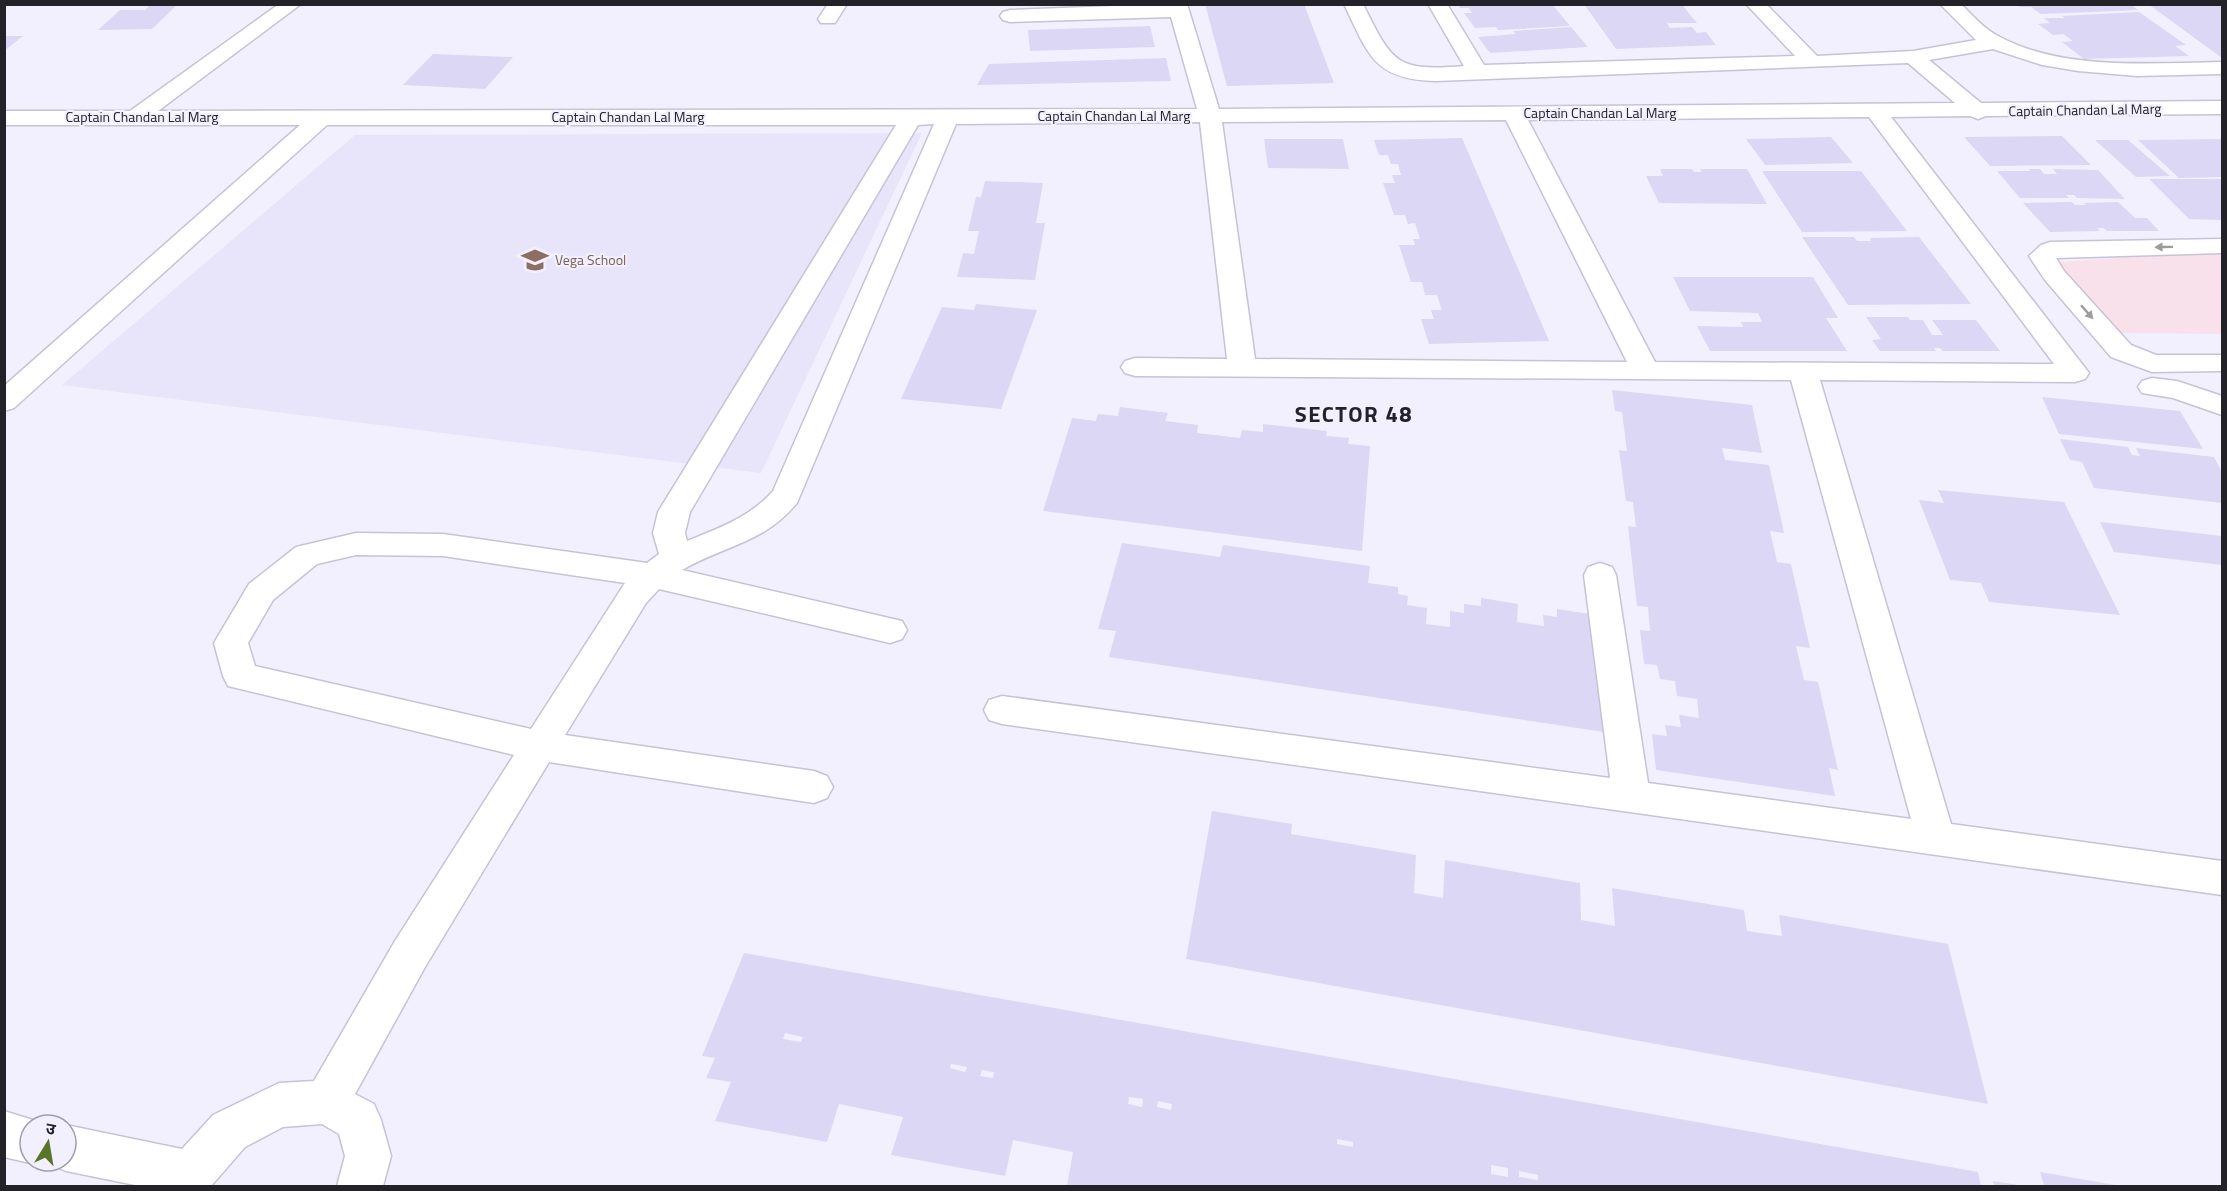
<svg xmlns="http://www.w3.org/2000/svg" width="2227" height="1191" font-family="'Titillium Web','Noto Sans Devanagari',sans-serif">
	<rect width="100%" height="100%" fill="#f2f0fe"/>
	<path fill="#f9e1ec" d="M 2187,253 L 2222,253 L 2222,334 L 2117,333 L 2059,262 Z"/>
	<path fill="#e8e5fb" d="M 922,133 L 761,473 L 62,385 L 355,135 Z"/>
	<path fill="#dbd7f4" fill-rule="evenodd" d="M 151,4 L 178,4 L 152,29 L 98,30 L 120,10 L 145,10 Z
		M 1205,4 L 1304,4 L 1334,83 L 1227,86 Z
		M 1457,4 L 1552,4 L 1570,26 L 1498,30 L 1496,27 L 1475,28 L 1464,13 L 1472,13 L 1469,8 L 1460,8 Z
		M 1584,4 L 1683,6 L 1697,23 L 1667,23 L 1670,28 L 1692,27 L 1697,33 L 1706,32 L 1716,45 L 1616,49 Z
		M 2017,4 L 2130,4 L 2138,10 L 2041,14 L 2031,7 L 2020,7 Z
		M 2148,4 L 2222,4 L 2222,58 Z
		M 2139,12 L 2186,45 L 2175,46 L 2189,56 L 2084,59 L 2062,42 L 2073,41 L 2063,34 L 2053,35 L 2038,24 L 2050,23 L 2044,18 L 2065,18 L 2062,16 Z
		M 1150,26 L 1155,47 L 1030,51 L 1028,30 Z
		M 1571,27 L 1588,47 L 1490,53 L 1478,37 L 1516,34 L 1513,31 Z
		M 4,36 L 23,36 L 4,51 Z
		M 433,54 L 513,57 L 485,89 L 403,85 Z
		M 1166,58 L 1171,81 L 977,85 L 989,64 Z
		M 2062,136 L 2091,165 L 1990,166 L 1964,137 Z
		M 1831,137 L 1853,163 L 1765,165 L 1746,139 Z
		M 1462,138 L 1549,341 L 1429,344 L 1421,319 L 1434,319 L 1431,310 L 1442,310 L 1437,295 L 1425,295 L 1422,282 L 1411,282 L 1399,245 L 1415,245 L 1413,239 L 1420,239 L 1415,223 L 1408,224 L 1405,215 L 1394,215 L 1383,183 L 1395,183 L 1392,175 L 1401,175 L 1398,164 L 1391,164 L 1388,155 L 1379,155 L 1374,140 Z
		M 1264,139 L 1343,139 L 1349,169 L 1268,168 Z
		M 2222,139 L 2222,177 L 2179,178 L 2138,140 Z
		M 2095,140 L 2128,140 L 2170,176 L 2136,177 Z
		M 1660,169 L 1692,169 L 1694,172 L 1702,172 L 1700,169 L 1747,169 L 1767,204 L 1659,203 L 1646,176 L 1663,176 Z
		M 2029,169 L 2040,169 L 2044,174 L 2057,174 L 2053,169 L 2098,170 L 2125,199 L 2077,198 L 2074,195 L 2066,195 L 2069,198 L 2020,198 L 1997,171 L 2030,171 Z
		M 1762,171 L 1861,171 L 1907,231 L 1802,232 Z
		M 2149,179 L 2222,179 L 2222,220 L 2189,219 Z
		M 985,181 L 1043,183 L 1036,223 L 1045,223 L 1035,280 L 957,277 L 963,253 L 974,254 L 979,231 L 968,231 L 976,197 L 981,197 Z
		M 2072,202 L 2075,205 L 2086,205 L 2083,203 L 2118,202 L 2135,218 L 2147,218 L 2159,231 L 2107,231 L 2103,228 L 2097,228 L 2100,231 L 2050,232 L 2023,203 Z
		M 1802,237 L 1854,237 L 1857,241 L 1871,241 L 1870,238 L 1919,237 L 1971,304 L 1848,305 Z
		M 1673,277 L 1813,277 L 1838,318 L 1826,318 L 1847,351 L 1710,351 L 1697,326 L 1743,327 L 1741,322 L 1762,322 L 1758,313 L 1690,311 Z
		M 976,304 L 1037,310 L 1001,409 L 901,399 L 942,307 L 974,310 Z
		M 1866,317 L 1908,317 L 1910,320 L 1923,320 L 1932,335 L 1943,335 L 1932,320 L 1976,320 L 2000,351 L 1943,351 L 1940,348 L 1934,348 L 1936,351 L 1880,351 L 1872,340 L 1881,339 Z
		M 1612,390 L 1752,405 L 1762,453 L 1722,448 L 1725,460 L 1769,465 L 1784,533 L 1770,531 L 1777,562 L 1791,564 L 1810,648 L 1796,646 L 1804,680 L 1818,682 L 1838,770 L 1829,768 L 1835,796 L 1656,770 L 1652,734 L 1667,736 L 1665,725 L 1681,727 L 1679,715 L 1699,718 L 1697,699 L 1677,696 L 1675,681 L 1660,679 L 1657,665 L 1644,664 L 1640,630 L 1650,631 L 1648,607 L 1637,606 L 1628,526 L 1636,527 L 1633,502 L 1626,501 L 1619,450 L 1627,451 L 1622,412 L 1615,411 Z
		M 2042,397 L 2180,411 L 2203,449 L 2059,434 Z
		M 1120,407 L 1168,413 L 1165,421 L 1198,425 L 1197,433 L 1240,438 L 1242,430 L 1263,432 L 1263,424 L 1327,431 L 1326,436 L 1349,438 L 1348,444 L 1370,446 L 1362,551 L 1043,511 L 1072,418 L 1096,421 L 1098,414 L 1118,416 Z
		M 2060,439 L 2128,447 L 2132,455 L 2140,456 L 2136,448 L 2214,457 L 2222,472 L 2222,503 L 2094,488 L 2082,462 L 2070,460 Z
		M 1938,490 L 2064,502 L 2120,615 L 1989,602 L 1981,583 L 1950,580 L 1919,500 L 1944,503 Z
		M 2100,522 L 2222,536 L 2222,565 L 2114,552 Z
		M 1122,543 L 1220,557 L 1223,545 L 1370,566 L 1368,583 L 1398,587 L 1398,594 L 1408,596 L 1407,605 L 1427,608 L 1426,624 L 1450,627 L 1450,611 L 1464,613 L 1464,604 L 1481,606 L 1481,598 L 1518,604 L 1517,622 L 1544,626 L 1543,615 L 1557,617 L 1557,609 L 1597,615 L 1604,732 L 1109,657 L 1116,631 L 1098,629 Z
		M 1212,811 L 1292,824 L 1291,834 L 1416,855 L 1414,893 L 1443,898 L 1445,860 L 1580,883 L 1581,920 L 1615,926 L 1612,888 L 1744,910 L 1747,931 L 1782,936 L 1779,915 L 1948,944 L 1988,1104 L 1186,959 Z
		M 744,953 L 1978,1172 L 1981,1186 L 1067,1186 L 1073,1152 L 1013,1140 L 1005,1176 L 891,1155 L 903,1117 L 839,1104 L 827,1142 L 715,1121 L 731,1082 L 706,1078 L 715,1058 L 702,1056 ZM 785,1033 L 803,1037 L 801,1042 L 783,1039 ZM 951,1064 L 967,1067 L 965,1072 L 950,1068 ZM 982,1070 L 994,1072 L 993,1078 L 980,1076 ZM 1129,1097 L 1143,1099 L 1142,1107 L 1128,1104 ZM 1158,1101 L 1172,1104 L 1171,1110 L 1157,1107 ZM 1337,1139 L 1353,1142 L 1353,1147 L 1337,1144 ZM 1491,1165 L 1508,1168 L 1508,1177 L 1491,1174 ZM 1519,1171 L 1538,1175 L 1538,1180 L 1519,1177 Z
		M 2040,1172 L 2115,1185 L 2114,1186 L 2044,1186 Z
		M 1993,1181 L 2018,1185 L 2018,1186 L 1994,1186 Z"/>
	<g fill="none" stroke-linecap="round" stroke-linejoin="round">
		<defs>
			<path id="minor" d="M 279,4 L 301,4 L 158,111 L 1197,109 L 1171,17 L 1010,22 L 1003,20 L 1000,16 L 1003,12 L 1010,10 L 1167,4 L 1187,4 L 1219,109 L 1955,103 L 1908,63 L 1436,81 C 1374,80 1368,54 1344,4 L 1363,4 C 1392,62 1395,72 1464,66 L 1428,4 L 1447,4 L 1484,65 L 1795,56 L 1746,4 L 1766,4 L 1817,56 L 1913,51 L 1976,40 L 1940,4 L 1961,4 C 1973,16 1985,30 2000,37 C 2064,71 2152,63 2222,62 L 2222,74 L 2137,76 L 2078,71 L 2042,65 L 1993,49 L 1929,60 L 1981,103 L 2222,101 L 2222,114 L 1986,116 L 1978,119 L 1970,116 L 1891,117 L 2089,373 L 2085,379 L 2075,382 L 1820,380 L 1951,824 L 2222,861 L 2222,895 L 1002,724 L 989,720 L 984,710 L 989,700 L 1002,696 L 1610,778 L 1584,575 L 1588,567 L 1600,563 L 1612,567 L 1616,575 L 1648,783 L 1911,819 L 1791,380 L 1135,376 L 1125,373 L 1121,367 L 1125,361 L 1135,358 L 1227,359 L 1200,122 L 956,124 L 797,503 C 763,544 725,545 682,570 L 902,621 L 907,630 L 902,639 L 890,643 L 659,589 L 646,603 L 565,735 L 814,771 L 827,776 L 833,787 L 827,798 L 814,803 L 549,762 L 425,967 L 355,1094 L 374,1104 L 381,1120 L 391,1156 L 383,1186 L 337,1186 L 345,1156 L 339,1134 L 322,1124 L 283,1127 L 245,1147 L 211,1186 L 140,1186 L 66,1171 L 50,1164 L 49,1161 L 66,1161 L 66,1125 L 182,1149 L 213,1115 L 279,1083 L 314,1081 L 395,941 L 514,755 L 228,686 L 223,676 L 214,643 L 249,584 L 296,547 L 356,533 L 443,534 L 647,563 L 659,554 L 653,533 L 658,512 L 896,125 L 327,125 L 14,408 L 4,411 L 4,386 L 300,125 L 4,125 L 4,111 L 130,111 ZM 1869,117 L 2054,364 L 1655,362 L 1528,120 ZM 1506,120 L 1627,362 L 1255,359 L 1222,122 ZM 934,124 L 773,491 C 749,518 719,528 687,541 L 685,533 L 690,512 L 918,125 ZM 356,555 L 443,556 L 625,583 L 531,729 L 255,666 L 248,643 L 273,600 L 317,564 Z
				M 828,4 L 847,4 L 835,23 L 821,23 L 818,19 Z
				M 2222,239 L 2222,253 L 2056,258 L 2064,271 L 2131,345 L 2156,355 L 2222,355 L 2222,371 L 2152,372 L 2111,357 L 2045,280 L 2029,256 L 2041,245 L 2050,242 Z
				M 2152,378 L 2177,381 L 2222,396 L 2222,415 L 2173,398 L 2142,393 L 2138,387 L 2142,381 Z
				M 4,1111 L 46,1124 L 30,1125 L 30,1161 L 34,1161 L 30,1163 L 4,1157 Z"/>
		</defs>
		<use href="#minor" stroke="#c6c3d4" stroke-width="3"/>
		<use href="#minor" fill="#fff" fill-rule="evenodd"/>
	</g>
	<defs><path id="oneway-solid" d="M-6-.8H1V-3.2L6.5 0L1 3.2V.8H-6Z" transform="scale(1.5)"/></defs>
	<g fill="#9c9c9e">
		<use href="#oneway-solid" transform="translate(2164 247) rotate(179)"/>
		<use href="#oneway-solid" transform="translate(2087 312) rotate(49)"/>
	</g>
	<defs>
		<symbol id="school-bare" viewBox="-9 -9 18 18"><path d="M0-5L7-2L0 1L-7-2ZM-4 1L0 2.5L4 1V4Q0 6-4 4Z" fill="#8d6e63" stroke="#f2f0fe" stroke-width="2.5" paint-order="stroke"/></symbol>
	</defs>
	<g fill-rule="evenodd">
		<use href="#school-bare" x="516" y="241" width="38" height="38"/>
	</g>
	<g text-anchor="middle" stroke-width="4.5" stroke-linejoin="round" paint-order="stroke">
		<g font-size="14" fill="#232228" stroke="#f2f0fe">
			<text transform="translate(2085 110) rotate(-1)" y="5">Captain Chandan Lal Marg</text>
			<text x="1600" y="118">Captain Chandan Lal Marg</text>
			<text x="1114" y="121">Captain Chandan Lal Marg</text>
			<text x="142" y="122">Captain Chandan Lal Marg</text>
			<text x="628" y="122">Captain Chandan Lal Marg</text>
		</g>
		<g font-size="14" fill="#785e54" stroke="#f2f0fe" text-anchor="start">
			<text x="555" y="265">Vega School</text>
		</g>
		<g font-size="22" font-weight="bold" letter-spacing="1.5" fill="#232228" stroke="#f2f0fe">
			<text x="1354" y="422">SECTOR 48</text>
		</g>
	</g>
	<rect width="2227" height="1191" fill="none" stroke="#232228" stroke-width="12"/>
	<g transform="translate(48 1143) rotate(11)"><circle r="28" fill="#f2f0fe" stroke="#9f9ea8" stroke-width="1.5"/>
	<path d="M0-4.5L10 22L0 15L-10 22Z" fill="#59752a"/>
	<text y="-9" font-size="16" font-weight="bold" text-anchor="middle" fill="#232228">उ</text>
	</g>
</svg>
